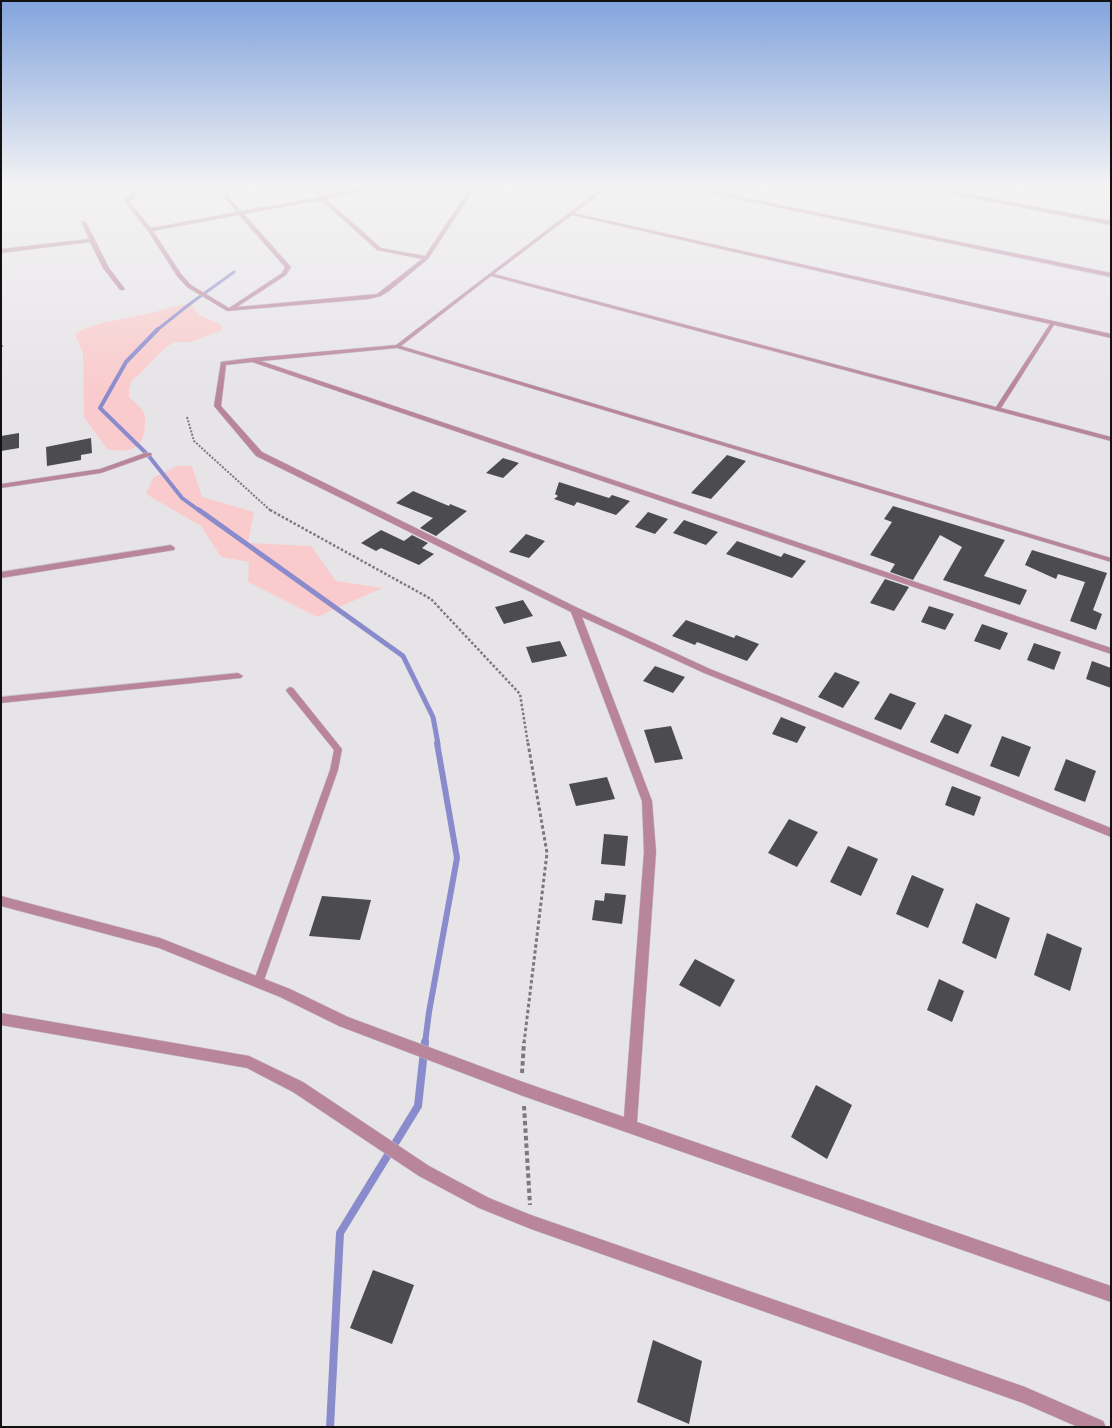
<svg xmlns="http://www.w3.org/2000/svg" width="1112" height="1428" font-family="'Golos Text',sans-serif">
	<rect width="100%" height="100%" fill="#e7e4e7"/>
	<path fill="#facbcc" d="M 191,304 L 199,315 L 220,324 L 223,330 L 190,342 L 174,342 L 164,349 L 141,373 L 132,380 L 129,389 L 129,397 C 133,401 140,406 143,411 C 146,415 145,421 145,426 C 143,451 128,453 107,449 L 84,417 L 83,353 L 75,334 C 95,321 123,320 146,314 C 162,311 175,305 191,304 Z
		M 177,466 L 192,466 L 202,497 L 254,512 L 248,543 L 311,546 L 336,581 L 382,588 L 317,617 L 248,582 L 249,562 L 221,557 L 201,526 L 146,494 L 153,478 Z"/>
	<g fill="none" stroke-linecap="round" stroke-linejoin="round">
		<path stroke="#8a8bcd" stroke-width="3" d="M 157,330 L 191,303 L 234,272"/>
		<path stroke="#8a8bcd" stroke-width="4" d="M 158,329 L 126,362 L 100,408 L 148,455 L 182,498 L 200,511"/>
		<path stroke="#8a8bcd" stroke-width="5" d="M 199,510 L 403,656 L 433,717 L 438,744"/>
		<path stroke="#8a8bcd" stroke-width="6" d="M 425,1043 L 429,1012 L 457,858 L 437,743"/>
		<path stroke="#8a8bcd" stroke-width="8" d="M 330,1427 L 340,1233 L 418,1106 L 425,1042"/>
	</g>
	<path fill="#4c4b4e" d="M 19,433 L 19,448 L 1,451 L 1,436 Z
		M 91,438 L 92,453 L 81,455 L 81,460 L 47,466 L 46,447 Z
		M 727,455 L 746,461 L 711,499 L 691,493 Z
		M 503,458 L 519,463 L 503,478 L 486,473 Z
		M 559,482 L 609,498 L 612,495 L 630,501 L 616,515 L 577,502 L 574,506 L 554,499 L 558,496 L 555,494 Z
		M 413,491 L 449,506 L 450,504 L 467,511 L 436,536 L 420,528 L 433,518 L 396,503 Z
		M 893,506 L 1005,540 L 984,576 L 1027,590 L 1020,605 L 943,580 L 962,547 L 940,535 L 913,580 L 890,572 L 895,564 L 870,555 L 892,522 L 884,519 Z
		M 648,512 L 668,519 L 655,534 L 635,527 Z
		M 684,520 L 718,532 L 706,545 L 673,533 Z
		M 381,530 L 404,541 L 412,535 L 428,543 L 422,548 L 434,554 L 419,565 L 381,548 L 376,551 L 361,543 Z
		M 526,534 L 545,541 L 529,558 L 509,552 Z
		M 737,541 L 781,557 L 784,553 L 806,561 L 792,578 L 726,554 Z
		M 1032,550 L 1107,573 L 1093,610 L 1102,614 L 1096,630 L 1070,621 L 1085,582 L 1058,574 L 1056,579 L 1025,565 Z
		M 885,579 L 909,587 L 894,611 L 870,603 Z
		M 523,600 L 533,616 L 504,624 L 495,607 Z
		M 929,606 L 954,614 L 945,630 L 921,622 Z
		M 686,620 L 734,638 L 736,635 L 759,644 L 747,661 L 697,642 L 695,645 L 672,636 Z
		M 982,624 L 1008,633 L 1000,650 L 974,641 Z
		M 560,641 L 567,656 L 532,663 L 526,647 Z
		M 1034,643 L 1061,652 L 1054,670 L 1027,660 Z
		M 1092,661 L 1111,668 L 1111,688 L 1086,679 Z
		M 655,666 L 685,677 L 673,693 L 643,681 Z
		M 835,672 L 860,682 L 843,708 L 818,697 Z
		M 890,693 L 916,703 L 901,730 L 874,719 Z
		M 945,714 L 972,725 L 958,754 L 930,742 Z
		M 781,717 L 806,727 L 797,743 L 772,734 Z
		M 671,726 L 683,759 L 655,763 L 644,730 Z
		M 1002,736 L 1031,747 L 1019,777 L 990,766 Z
		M 1066,759 L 1096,771 L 1085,802 L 1054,790 Z
		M 607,777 L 615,799 L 576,806 L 569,784 Z
		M 952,786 L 981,797 L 974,816 L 945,805 Z
		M 789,819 L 818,832 L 797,867 L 768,853 Z
		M 604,834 L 628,836 L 625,866 L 601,864 Z
		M 848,846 L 878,859 L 861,896 L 830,882 Z
		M 912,875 L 944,889 L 928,928 L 896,914 Z
		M 605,893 L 626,895 L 622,924 L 592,920 L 595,900 L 604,901 Z
		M 322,896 L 371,900 L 360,940 L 309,936 Z
		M 976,903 L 1010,918 L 996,959 L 962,943 Z
		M 1047,933 L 1082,948 L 1070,991 L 1034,975 Z
		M 695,959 L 735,980 L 720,1007 L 679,985 Z
		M 939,979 L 964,991 L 952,1022 L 927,1010 Z
		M 816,1085 L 852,1105 L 827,1159 L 791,1137 Z
		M 373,1270 L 414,1285 L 392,1344 L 350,1328 Z
		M 653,1340 L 702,1361 L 689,1424 L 637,1402 Z"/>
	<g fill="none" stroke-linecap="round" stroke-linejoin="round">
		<defs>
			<path id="service" d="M 602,188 L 607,188 L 574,213 L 1111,334 L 1111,338 L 1054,325 L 1001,408 L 1111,437 L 1111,441 L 491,276 L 401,346 L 1111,558 L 1111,562 L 397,348 L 252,362 L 249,360 L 252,358 L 396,345 ZM 572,215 L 1050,324 L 996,407 L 494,274 Z
				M 290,687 L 293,688 L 342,749 L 338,770 L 263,983 L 262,986 L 258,988 L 254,986 L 253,983 L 330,770 L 334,750 L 287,692 L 286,690 Z"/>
			<path id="minor" d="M 137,188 L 143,188 L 130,202 L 151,228 L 237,212 L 222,195 L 228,188 L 233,188 L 227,195 L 241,211 L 319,197 L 313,188 L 318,188 L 323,196 L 365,188 L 377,188 L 326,199 L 381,248 L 425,256 L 470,188 L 475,188 L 428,259 L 389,291 L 381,296 L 369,299 L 227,311 L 187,287 L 177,276 L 148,231 L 125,202 L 127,197 ZM 321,200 L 377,250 L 422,259 L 377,294 L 237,307 L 286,275 L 291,267 L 244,214 ZM 239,215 L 285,267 L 282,273 L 229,308 L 191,285 L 181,274 L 153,231 Z
				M 686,188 L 697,188 L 1111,273 L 1111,277 Z
				M 923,188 L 935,188 L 1111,221 L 1111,225 Z
				M 81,221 L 86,222 L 109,268 L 125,289 L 124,290 L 120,290 L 103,268 L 90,242 L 1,253 L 1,249 L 89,239 Z
				M 252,358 L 1111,648 L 1111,654 L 252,362 L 226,365 L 221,406 L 262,452 L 578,608 L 710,669 L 1111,828 L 1111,837 L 704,673 L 582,617 L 652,801 L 656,852 L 637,1122 L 1111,1286 L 1111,1302 L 523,1096 L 339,1026 L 280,997 L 159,948 L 1,906 L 1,896 L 160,938 L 290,989 L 348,1017 L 523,1082 L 624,1117 L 644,852 L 642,801 L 571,612 L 256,456 L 214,406 L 221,362 Z
				M 145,453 L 151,453 L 152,455 L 101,473 L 1,488 L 1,484 L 100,469 Z
				M 171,545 L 175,548 L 174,550 L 1,578 L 1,572 Z
				M 238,673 L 243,676 L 241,678 L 1,703 L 1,697 Z
				M 1,1013 L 249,1056 L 303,1082 L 429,1166 L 489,1198 L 531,1215 L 1025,1387 L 1103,1421 L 1106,1427 L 1078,1427 L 1023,1403 L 531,1229 L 479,1208 L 419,1176 L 293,1092 L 247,1068 L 1,1025 Z"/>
		</defs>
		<use href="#service" stroke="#c5c2c5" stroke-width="1"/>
		<use href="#minor" stroke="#c5c2c5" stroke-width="1"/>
		<path stroke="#7b797b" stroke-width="2" stroke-dasharray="2 1.5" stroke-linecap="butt" d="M 1,346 L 3,346
			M 187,417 L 194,441 L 271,511"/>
		<path stroke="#7b797b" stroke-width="2.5" stroke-dasharray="2.5 2" stroke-linecap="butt" d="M 270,510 L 431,599 L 520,694 L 528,744"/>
		<path stroke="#7b797b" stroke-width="3" stroke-dasharray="3.5 2.5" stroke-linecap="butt" d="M 524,1043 L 547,853 L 528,743"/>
		<path stroke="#7b797b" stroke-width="4" stroke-dasharray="4.5 3" stroke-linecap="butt" d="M 522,1073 L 524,1042
			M 524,1106 L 530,1205"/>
		<use href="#service" fill="#b9859a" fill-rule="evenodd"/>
		<use href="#minor" fill="#b9859a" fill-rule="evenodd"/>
	</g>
	<linearGradient id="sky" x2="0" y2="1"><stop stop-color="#82a4dd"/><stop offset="0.48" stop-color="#f4f3f4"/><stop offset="1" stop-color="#f4f3f4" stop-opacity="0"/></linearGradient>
	<rect width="1112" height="388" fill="url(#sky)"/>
	<rect width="1112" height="1428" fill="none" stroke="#121112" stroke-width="4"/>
</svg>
